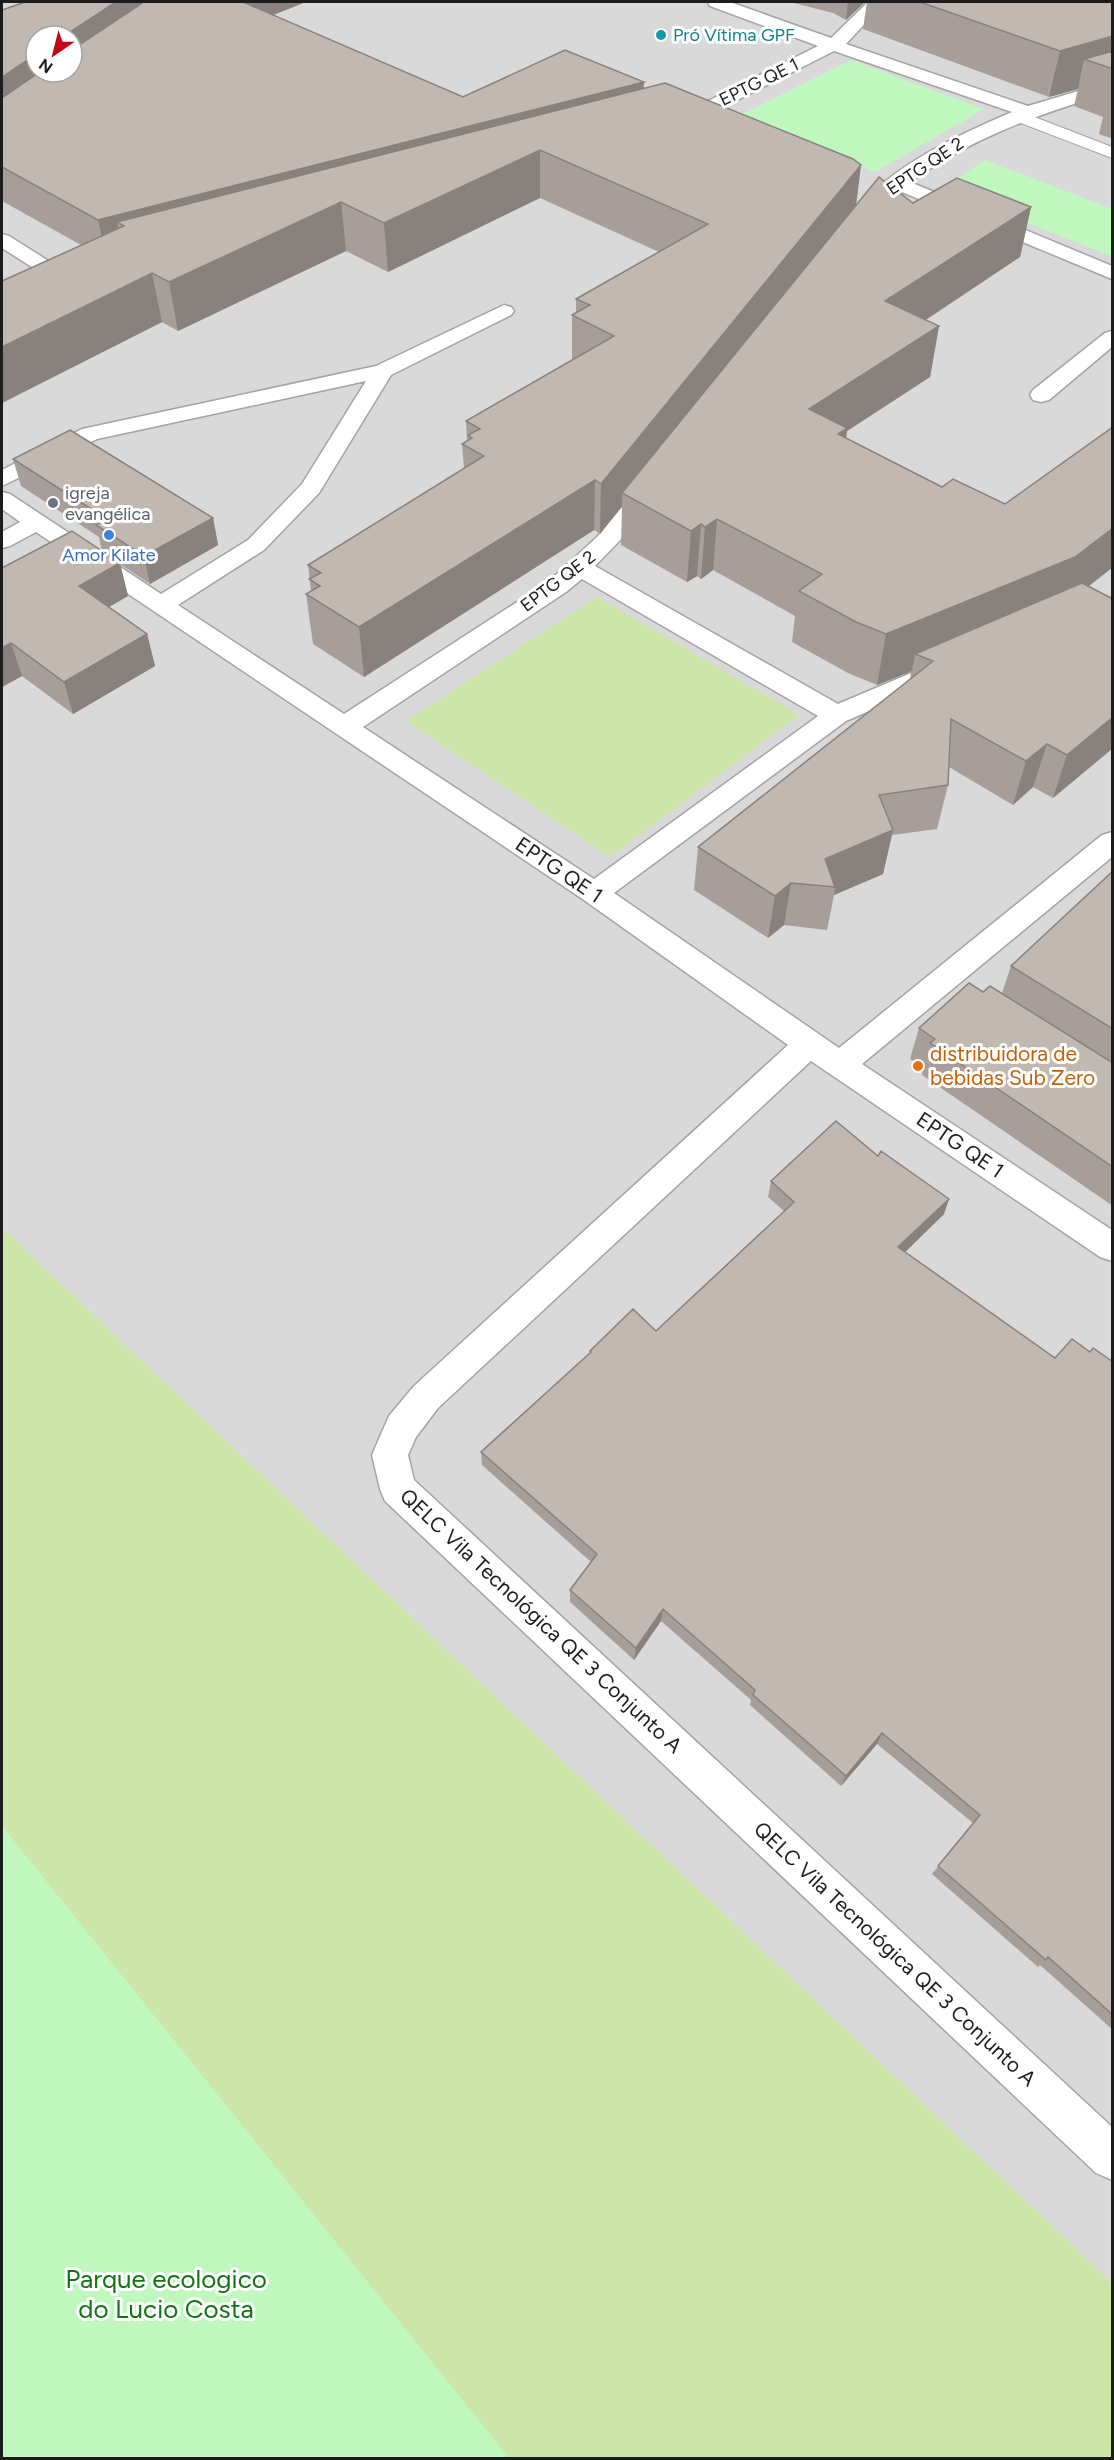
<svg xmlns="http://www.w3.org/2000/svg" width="1114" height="2460" font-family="Figtree,sans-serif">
	<rect width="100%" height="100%" fill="#ede9e2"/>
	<path fill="#dad9d9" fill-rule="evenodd" d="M 2,2 L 1112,2 L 1112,2283 L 2,1228 ZM 36,36 L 72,36 L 72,72 L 36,72 Z"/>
	<path fill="#cce6a9" d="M 597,597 L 799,715 L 610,857 L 406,721 Z
		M 2,1228 L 1112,2283 L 1112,2458 L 2,2458 Z"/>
	<path fill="#c0f7bf" d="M 851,60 L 984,109 L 875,172 L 739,116 Z
		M 985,160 L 1112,209 L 1112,256 L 942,190 Z
		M 2,1826 L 509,2458 L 2,2458 Z"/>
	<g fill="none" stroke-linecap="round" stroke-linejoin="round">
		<defs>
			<path id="service" d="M 1019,111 L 1112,147 L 1112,158 L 1013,120 L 1010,116 L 1013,112 Z"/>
			<path id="minor" d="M 708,2 L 730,2 L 831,38 L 868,2 L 885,2 L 846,44 L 1028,106 L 1112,81 L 1112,92 C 1037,115 975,136 910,182 L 1112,266 L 1112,279 L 897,190 L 870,224 L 856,224 L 853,220 C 861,208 871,193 882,184 C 921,152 966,132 1012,112 L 834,51 L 714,112 L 676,124 L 670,123 L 667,119 L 670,115 L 702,104 L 818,46 L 710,6 Z
				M 2,234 L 9,236 L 74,277 L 77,281 L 74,285 L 60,285 L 2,248 Z
				M 504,305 L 511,307 L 514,311 L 511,315 L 391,375 L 319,493 L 264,550 L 178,605 L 344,714 L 548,582 L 597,537 L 640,486 L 648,484 L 656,486 L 660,491 L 625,535 L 595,566 L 838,704 L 930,665 L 939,663 L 948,665 L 952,671 L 948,677 L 846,721 L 614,893 L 839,1048 L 1102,835 L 1112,832 L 1112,857 L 862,1064 L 1112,1230 L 1112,1261 L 1100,1257 L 811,1061 L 438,1408 L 416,1437 L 408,1455 L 414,1480 L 1112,2127 L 1112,2180 L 1096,2173 L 385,1501 L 380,1489 L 372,1455 L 389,1416 L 414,1386 L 788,1045 L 584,900 L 36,532 L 10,546 L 2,548 L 2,532 L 20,522 L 2,509 L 2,492 L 10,494 L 161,594 L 248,540 L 302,484 L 366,381 L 97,439 L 2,486 L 2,470 L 82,429 L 376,366 ZM 582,579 L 818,716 L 594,879 L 363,727 L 566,592 Z
				M 1112,331 L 1112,347 L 1049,400 L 1041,402 L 1033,400 L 1030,395 L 1033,390 L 1105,333 Z"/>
		</defs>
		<use href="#service" stroke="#a3a3a3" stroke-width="2"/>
		<use href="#minor" stroke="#a3a3a3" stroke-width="3"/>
		<use href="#service" fill="#fff" fill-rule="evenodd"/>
		<use href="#minor" fill="#fff" fill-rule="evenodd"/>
	</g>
	<path fill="#a79e99" d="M 790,2 L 865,2 L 846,20 L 833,13 Z
		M 867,2 L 1113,2 L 1113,139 L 1099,134 L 1103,117 L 1074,106 L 1078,89 L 1049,97 L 863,29 Z
		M 2,10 L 273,15 L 463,97 L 643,88 L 861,165 L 856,205 L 913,203 L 1031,207 L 1020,257 L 926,320 L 939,326 L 930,377 L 847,431 L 846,438 L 942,487 L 1005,504 L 1113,427 L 1113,567 L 1088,586 L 1113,748 L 1053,798 L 1033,787 L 1013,805 L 949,767 L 948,785 L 937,829 L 892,835 L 883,874 L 834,895 L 827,930 L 784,925 L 768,938 L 694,890 L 698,847 L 910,680 L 911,671 L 877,685 L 848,673 L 792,642 L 795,616 L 713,570 L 701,579 L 697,576 L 687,582 L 621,545 L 622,506 L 600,534 L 594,530 L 364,677 L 313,644 L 306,594 L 311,591 L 308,565 L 464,469 L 462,444 L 467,441 L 466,421 L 572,361 L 572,315 L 576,313 L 576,299 L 659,252 L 540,198 L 388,272 L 346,251 L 178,331 L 162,322 L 2,403 L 2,281 L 81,245 L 2,201 Z
		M 13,459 L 213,518 L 218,545 L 150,584 L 120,564 L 128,596 L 109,607 L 147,634 L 155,666 L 73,714 L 22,676 L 2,687 L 2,568 L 102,552 L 99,537 L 21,486 Z
		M 1113,871 L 1113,1206 L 922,1075 L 923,1068 L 910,1059 L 919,1028 L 983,992 L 1002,993 L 1011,966 Z
		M 771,1181 L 944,1214 L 905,1252 L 1055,1358 L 1090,1352 L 1113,1362 L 1113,2030 L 1040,1965 L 1038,1967 L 932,1874 L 973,1823 L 877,1744 L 841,1786 L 750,1705 L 751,1700 L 661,1621 L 634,1660 L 570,1602 L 570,1590 L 591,1562 L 482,1465 L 481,1452 L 590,1353 L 590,1351 L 656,1331 L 784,1211 L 768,1197 Z"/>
	<path fill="#88817d" d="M 116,2 L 179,2 L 2,122 L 2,77 L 36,54 L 36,72 L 72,72 L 72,36 L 64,36 Z
		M 227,2 L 306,2 L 231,32 Z
		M 848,2 L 865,2 L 846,20 Z
		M 1113,36 L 1113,69 L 1084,59 L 1078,89 L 1049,97 L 1060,51 Z
		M 644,82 L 642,121 L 117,222 L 124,255 L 107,260 L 98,220 Z
		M 540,150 L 540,198 L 388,272 L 384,223 Z
		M 861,165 L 855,213 L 622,493 L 622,506 L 600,534 L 601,484 Z
		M 341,202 L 346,251 L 178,331 L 169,282 Z
		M 1031,207 L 1020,257 L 877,352 L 885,301 Z
		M 152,273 L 162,322 L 2,403 L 2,347 Z
		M 939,326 L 930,377 L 847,431 L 840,480 L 809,409 Z
		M 595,480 L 594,530 L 364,677 L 359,627 Z
		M 213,518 L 218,545 L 150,584 L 144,556 Z
		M 717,519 L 713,570 L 701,579 L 705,527 Z
		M 701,524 L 697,576 L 687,582 L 691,531 Z
		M 1113,528 L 1113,567 L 1060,609 L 933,661 L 915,654 L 912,671 L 877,685 L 886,634 Z
		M 120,563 L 128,596 L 88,619 L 79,586 Z
		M 147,634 L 155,666 L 73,714 L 64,682 Z
		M 11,643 L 22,676 L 2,687 L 2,648 Z
		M 1113,717 L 1113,748 L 1053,798 L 1067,755 Z
		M 1047,744 L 1033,787 L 1013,805 L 1026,761 Z
		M 893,830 L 883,874 L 834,895 L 835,887 L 825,859 Z
		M 791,883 L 784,925 L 768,938 L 775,896 Z
		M 949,1199 L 944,1214 L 894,1263 L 898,1247 Z
		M 663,1609 L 661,1621 L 634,1660 L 636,1648 Z
		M 882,1733 L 877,1744 L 841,1786 L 846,1776 Z"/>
	<path fill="#c2b8b2" stroke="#88817d" stroke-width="1.5" d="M 25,2 L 116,2 L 64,36 L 36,36 L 36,54 L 2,77 L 2,10 Z
		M 144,2 L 243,2 L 463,97 L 565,50 L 644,82 L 98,220 L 2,167 L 2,98 L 40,72 L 72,72 L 72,50 Z
		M 920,2 L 1113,2 L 1113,36 L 1060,51 Z
		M 1113,51 L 1113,69 L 1084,59 Z
		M 665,83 L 853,159 L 861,165 L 601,484 L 595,480 L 359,627 L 306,594 L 320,586 L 309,579 L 321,573 L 308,565 L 484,456 L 462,444 L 472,438 L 468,435 L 480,429 L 466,421 L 614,336 L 572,315 L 590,305 L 576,299 L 708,224 L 540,150 L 384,223 L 341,202 L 169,282 L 152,273 L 2,347 L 2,281 L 124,226 L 117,222 Z
		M 879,177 L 913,203 L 957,178 L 1031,207 L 885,301 L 939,326 L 809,409 L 847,428 L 838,434 L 942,487 L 953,479 L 1005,504 L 1113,427 L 1113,528 L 1075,557 L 886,634 L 856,622 L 799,591 L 822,574 L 717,519 L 705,527 L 701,524 L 691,531 L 622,493 Z
		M 70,430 L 213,518 L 144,556 L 96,525 L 107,519 L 13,459 Z
		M 72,531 L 120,563 L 79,586 L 147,634 L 64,682 L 11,643 L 2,648 L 2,568 Z
		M 1082,583 L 1113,599 L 1113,717 L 1067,755 L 1047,744 L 1026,761 L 951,719 L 948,785 L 879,795 L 893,830 L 825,859 L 835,887 L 791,883 L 775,896 L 698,847 L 933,661 L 915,654 Z
		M 1113,871 L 1113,1029 L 1011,966 Z
		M 969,983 L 983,992 L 990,986 L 1113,1063 L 1113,1167 L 930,1043 L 935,1039 L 919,1028 Z
		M 836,1121 L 878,1156 L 881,1151 L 949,1199 L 898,1247 L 1055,1358 L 1072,1339 L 1090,1352 L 1093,1348 L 1113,1362 L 1113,2015 L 1048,1957 L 1046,1960 L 938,1866 L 980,1815 L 882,1733 L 846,1776 L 753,1695 L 755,1690 L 663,1609 L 636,1648 L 570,1590 L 597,1554 L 481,1452 L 591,1352 L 590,1351 L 633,1309 L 656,1331 L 794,1202 L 771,1181 Z"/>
	<circle fill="#0f9aa8" stroke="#fff" stroke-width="2" cx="661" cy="35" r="6"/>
	<circle fill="#6b7280" stroke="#fff" stroke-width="2" cx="53" cy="503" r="6"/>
	<circle fill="#3f7fe0" stroke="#fff" stroke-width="2" cx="109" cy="535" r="6"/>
	<circle fill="#e8710a" stroke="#fff" stroke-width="2" cx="918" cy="1066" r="6"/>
	<g text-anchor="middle" stroke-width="6" stroke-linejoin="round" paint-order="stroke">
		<g font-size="18" fill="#0d838f" stroke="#fff" text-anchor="start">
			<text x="673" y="41">Pró Vítima GPF</text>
		</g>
		<g font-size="18" fill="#1c1c1c" stroke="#fff">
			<text transform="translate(759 82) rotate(-26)" y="6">EPTG QE 1</text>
			<text transform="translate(925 166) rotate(-34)" y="6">EPTG QE 2</text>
			<text transform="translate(558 581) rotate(-37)" y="6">EPTG QE 2</text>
		</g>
		<g font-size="18" fill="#5b616d" stroke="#fff" text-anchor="start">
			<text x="65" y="499">igreja<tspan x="65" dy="21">evangélica</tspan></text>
		</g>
		<g font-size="18" fill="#366cbe" stroke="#fff">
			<text x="109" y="561">Amor Kilate</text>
		</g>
		<g font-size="21" fill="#1c1c1c" stroke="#fff">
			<text transform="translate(559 870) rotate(34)" y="7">EPTG QE 1</text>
			<text transform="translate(960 1145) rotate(34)" y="7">EPTG QE 1</text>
			<text transform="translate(541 1621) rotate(43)" y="7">QELC Vila Tecnológica QE 3 Conjunto A</text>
			<text transform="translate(895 1954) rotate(43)" y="7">QELC Vila Tecnológica QE 3 Conjunto A</text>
		</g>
		<g font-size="21" fill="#c56008" stroke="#fff" text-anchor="start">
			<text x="930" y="1061">distribuidora de<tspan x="930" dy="24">bebidas Sub Zero</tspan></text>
		</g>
		<g font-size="26" fill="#0f750f" stroke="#fff">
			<text x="166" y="2288">Parque ecologico<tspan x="166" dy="30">do Lucio Costa</tspan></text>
		</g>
	</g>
	<rect width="1114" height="2460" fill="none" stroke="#1c1c1c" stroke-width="6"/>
	<g transform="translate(54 54) rotate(215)"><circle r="28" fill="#ffffff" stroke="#a4a4a4" stroke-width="1.5"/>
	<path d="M0-4.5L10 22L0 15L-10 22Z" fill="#c10717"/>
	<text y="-9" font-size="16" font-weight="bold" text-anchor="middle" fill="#1c1c1c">N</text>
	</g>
</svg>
